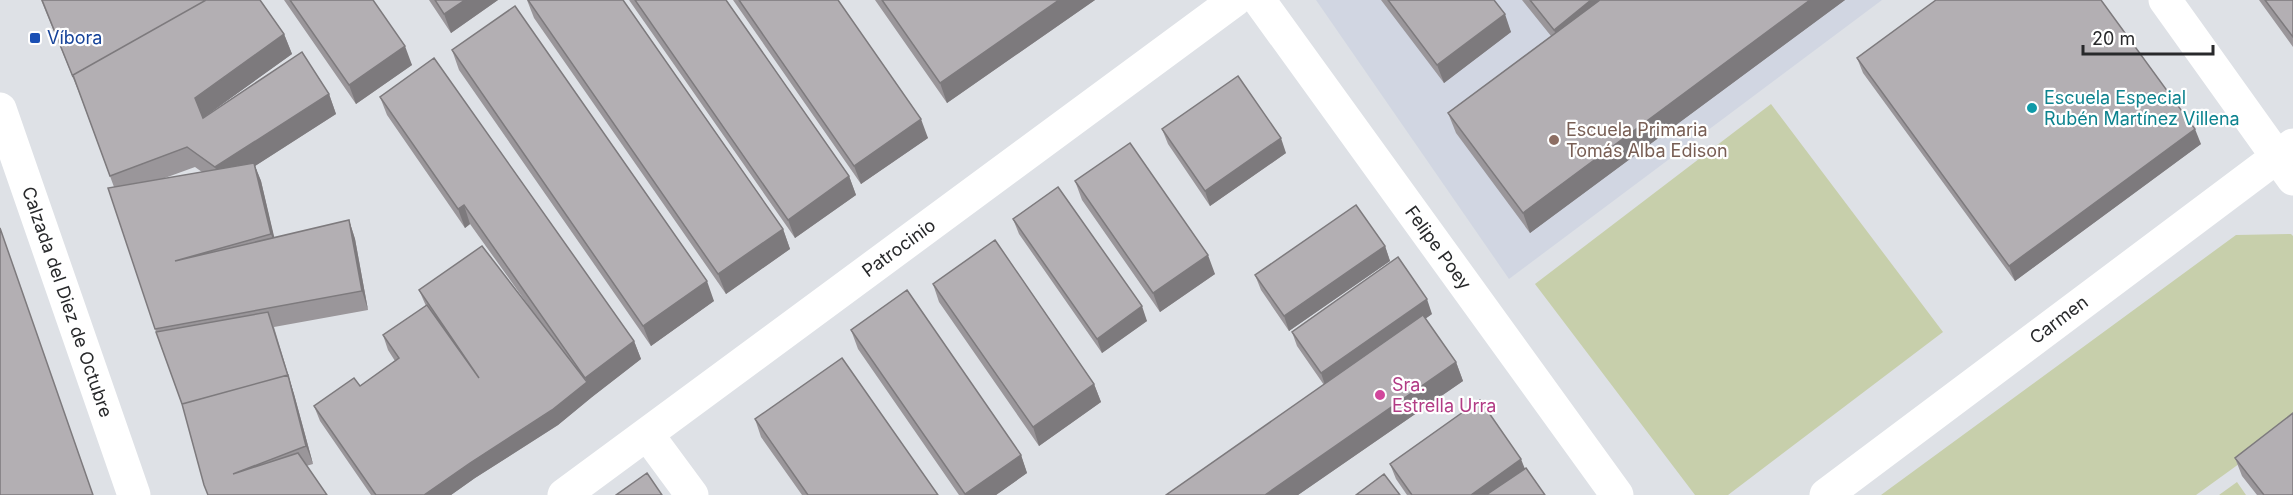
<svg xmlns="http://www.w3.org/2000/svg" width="2293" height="495" font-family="Inter,sans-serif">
	<rect width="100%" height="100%" fill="#dee1e6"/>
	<path fill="#d1d6e2" d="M 1316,0 L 1882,0 L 1509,279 Z"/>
	<path fill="#c7cfab" d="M 1771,104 L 1943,332 L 1728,495 L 1695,495 L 1535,284 Z
		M 2291,234 L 2293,236 L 2293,425 L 2196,495 L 1881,495 L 2236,235 Z
		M 2237,482 L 2246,495 L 2219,495 Z"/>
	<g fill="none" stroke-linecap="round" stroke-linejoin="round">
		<path stroke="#fff" stroke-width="33" d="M 1259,0 L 1617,495
			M 2165,0 L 2293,179
			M 647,434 L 692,495
			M 564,495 L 1235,0
			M 1826,495 L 2293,145"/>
		<path stroke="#fff" stroke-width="33" d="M 0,109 L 134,495"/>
	</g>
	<path fill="#9a969a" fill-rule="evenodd" d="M 41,0 L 260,0 L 284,34 L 292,54 L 207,115 L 329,94 L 336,114 L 255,166 L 261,181 L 274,238 L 349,220 L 355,239 L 368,310 L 274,327 L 294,394 L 313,464 L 208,495 L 182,404 L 155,329 L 114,187 L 80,95 ZM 195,167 L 202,172 L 162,179 Z
		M 284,0 L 373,0 L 412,65 L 356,104 Z
		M 429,0 L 498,0 L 451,33 Z
		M 527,0 L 623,0 L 783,229 L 790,249 L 726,294 L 534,18 Z
		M 629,0 L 726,0 L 849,176 L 856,195 L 795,238 Z
		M 733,0 L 838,0 L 928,138 L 861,184 Z
		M 875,0 L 1095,0 L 947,103 Z
		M 1381,0 L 1494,0 L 1511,32 L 1444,83 Z
		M 1522,0 L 1845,0 L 1530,233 L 1456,133 L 1448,113 L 1551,36 Z
		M 2259,0 L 2293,0 L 2293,47 Z
		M 452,50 L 714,301 L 651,346 L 459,70 Z
		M 1857,58 L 2201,144 L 2015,281 L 1863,73 Z
		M 380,97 L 634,341 L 641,359 L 592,397 L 558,425 L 475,478 L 451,495 L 371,495 L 320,421 L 314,406 L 360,386 L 395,361 L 388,350 L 383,335 L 426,306 L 419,290 L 528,305 L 470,224 L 465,228 L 387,115 Z
		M 1162,129 L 1286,153 L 1210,206 L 1168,144 Z
		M 1075,181 L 1215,274 L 1160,312 L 1082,200 Z
		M 1013,219 L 1147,321 L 1102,353 L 1019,234 Z
		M 1385,246 L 1390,261 L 1289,331 L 1261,290 L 1255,275 Z
		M 933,284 L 1094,384 L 1101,402 L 1039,446 L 939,302 Z
		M 1432,314 L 1425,319 L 1456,362 L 1463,381 L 1298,495 L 1166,495 L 1324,385 L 1297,346 L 1292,332 Z
		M 851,330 L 1021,455 L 1027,473 L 996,495 L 959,495 L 858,349 Z
		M 755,419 L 938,495 L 802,495 L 761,437 Z
		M 2235,458 L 2293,495 L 2257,495 L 2242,476 Z
		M 1390,464 L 1524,468 L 1545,495 L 1407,495 L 1396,479 Z"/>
	<path fill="#7d7a7d" d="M 465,0 L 498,0 L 451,33 L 444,14 Z
		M 1059,0 L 1095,0 L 947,103 L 940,83 Z
		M 1591,0 L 1620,0 L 1561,48 L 1554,30 Z
		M 1810,0 L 1845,0 L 1530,233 L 1523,213 Z
		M 1505,14 L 1511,32 L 1444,83 L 1437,65 Z
		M 284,34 L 292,54 L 203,118 L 195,98 Z
		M 405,46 L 412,65 L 356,104 L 349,85 Z
		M 329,94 L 336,114 L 255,166 L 261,181 L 278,253 L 271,234 L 222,187 L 215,167 Z
		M 921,119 L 928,138 L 861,184 L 854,166 Z
		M 2195,129 L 2201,144 L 2015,281 L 2009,266 Z
		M 1281,138 L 1286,153 L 1210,206 L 1205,191 Z
		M 849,176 L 856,195 L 795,238 L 788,220 Z
		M 464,205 L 470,224 L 465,228 L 458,209 Z
		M 349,220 L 355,239 L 368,310 L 362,291 Z
		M 783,229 L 790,249 L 726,294 L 718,274 Z
		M 1385,246 L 1390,261 L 1289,331 L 1284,316 Z
		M 1208,255 L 1215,274 L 1160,312 L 1153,293 Z
		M 707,281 L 714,301 L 651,346 L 643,326 Z
		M 1427,299 L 1432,314 L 1326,388 L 1321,373 Z
		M 1142,306 L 1147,321 L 1102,353 L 1097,339 Z
		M 268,312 L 294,394 L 313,464 L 306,446 Z
		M 634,341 L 641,359 L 592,397 L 558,425 L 475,478 L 451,495 L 424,495 L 587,382 L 585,378 Z
		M 1456,362 L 1463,381 L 1298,495 L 1265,495 Z
		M 1094,384 L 1101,402 L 1039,446 L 1033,427 Z
		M 1021,455 L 1027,473 L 996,495 L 965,495 L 965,494 Z
		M 1521,459 L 1527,474 L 1497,495 L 1471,495 Z"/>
	<path fill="#b3afb3" stroke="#7d7a7d" stroke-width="1.5" d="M 42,0 L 206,0 L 73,75 L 73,77 Z
		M 206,0 L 260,0 L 284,34 L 195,98 L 203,118 L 302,52 L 329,94 L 215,167 L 187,147 L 110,176 L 73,75 Z
		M 290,0 L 373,0 L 405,46 L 349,85 Z
		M 435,0 L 465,0 L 444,14 Z
		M 528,0 L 623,0 L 783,229 L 718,274 Z
		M 635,0 L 726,0 L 849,176 L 788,220 Z
		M 739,0 L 838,0 L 921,119 L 854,166 Z
		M 882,0 L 1059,0 L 940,83 Z
		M 1388,0 L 1494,0 L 1505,14 L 1437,65 Z
		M 1530,0 L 1591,0 L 1554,30 Z
		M 1600,0 L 1810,0 L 1523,213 L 1448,113 Z
		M 1936,0 L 2101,0 L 2195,129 L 2009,266 L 1857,58 Z
		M 2265,0 L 2293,0 L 2293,37 Z
		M 515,6 L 707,281 L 643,326 L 452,50 Z
		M 434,58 L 634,341 L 585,378 L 464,205 L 458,209 L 380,97 Z
		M 1238,76 L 1281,138 L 1205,191 L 1162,129 Z
		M 1130,143 L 1208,255 L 1153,293 L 1075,181 Z
		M 254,163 L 271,234 L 175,261 L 349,220 L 362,291 L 155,329 L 108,188 Z
		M 1058,187 L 1142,306 L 1097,339 L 1013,219 Z
		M 1356,205 L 1385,246 L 1284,316 L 1255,275 Z
		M 0,228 L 93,495 L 0,495 Z
		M 995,240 L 1094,384 L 1033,427 L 933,284 Z
		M 482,246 L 587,382 L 552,410 L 470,463 L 424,495 L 376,495 L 314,406 L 354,378 L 360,386 L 399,358 L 383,335 L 427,305 L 479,378 L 419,290 Z
		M 1398,257 L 1427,299 L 1321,373 L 1292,332 Z
		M 907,290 L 1021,455 L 965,494 L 851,330 Z
		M 268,312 L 289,379 L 288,375 L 182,404 L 156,332 Z
		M 1423,315 L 1456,362 L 1265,495 L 1166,495 Z
		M 842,358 L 938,495 L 808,495 L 755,419 Z
		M 288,375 L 306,446 L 233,474 L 298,453 L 327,495 L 208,495 L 204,485 L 182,404 Z
		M 1480,400 L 1521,459 L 1471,495 L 1412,495 L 1390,464 Z
		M 2293,413 L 2293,495 L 2264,495 L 2235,458 Z
		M 1526,468 L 1545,495 L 1486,495 Z
		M 647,473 L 662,495 L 616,495 Z
		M 1384,474 L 1400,495 L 1356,495 Z"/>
	<rect fill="#1a4fb4" stroke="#fff" stroke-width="2" x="29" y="32" width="12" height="12" rx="3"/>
	<circle fill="#0f9aa8" stroke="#fff" stroke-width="2" cx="2032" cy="108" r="6"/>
	<circle fill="#8d6e63" stroke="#fff" stroke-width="2" cx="1554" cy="140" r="6"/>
	<circle fill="#d1479c" stroke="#fff" stroke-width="2" cx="1380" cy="395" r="6"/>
	<g text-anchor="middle" stroke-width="4.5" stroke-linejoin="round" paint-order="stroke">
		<g font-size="18" fill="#164399" stroke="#fff" text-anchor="start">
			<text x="47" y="44">Víbora</text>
		</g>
		<g font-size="18" fill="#0d838f" stroke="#fff" text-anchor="start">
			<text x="2044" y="104">Escuela Especial<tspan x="2044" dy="21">Rubén Martínez Villena</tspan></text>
		</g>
		<g font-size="18" fill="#785e54" stroke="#fff" text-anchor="start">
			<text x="1566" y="136">Escuela Primaria<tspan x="1566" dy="21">Tomás Alba Edison</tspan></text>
		</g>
		<g font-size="18" fill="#28292b" stroke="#fff">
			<text transform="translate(899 248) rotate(-36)" y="6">Patrocinio</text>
			<text transform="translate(1438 248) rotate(54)" y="6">Felipe Poey</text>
			<text transform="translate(67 302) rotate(71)" y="6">Calzada del Diez de Octubre</text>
			<text transform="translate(2059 320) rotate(-37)" y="6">Carmen</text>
		</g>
		<g font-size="18" fill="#b23c85" stroke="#fff" text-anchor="start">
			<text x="1392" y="391">Sra.<tspan x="1392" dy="21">Estrella Urra</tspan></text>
		</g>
	</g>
	<path d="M2083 45v9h130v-9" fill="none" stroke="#28292b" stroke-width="3"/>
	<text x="2092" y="45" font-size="18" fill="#28292b" stroke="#ffffff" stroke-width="4.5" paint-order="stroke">20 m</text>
</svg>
